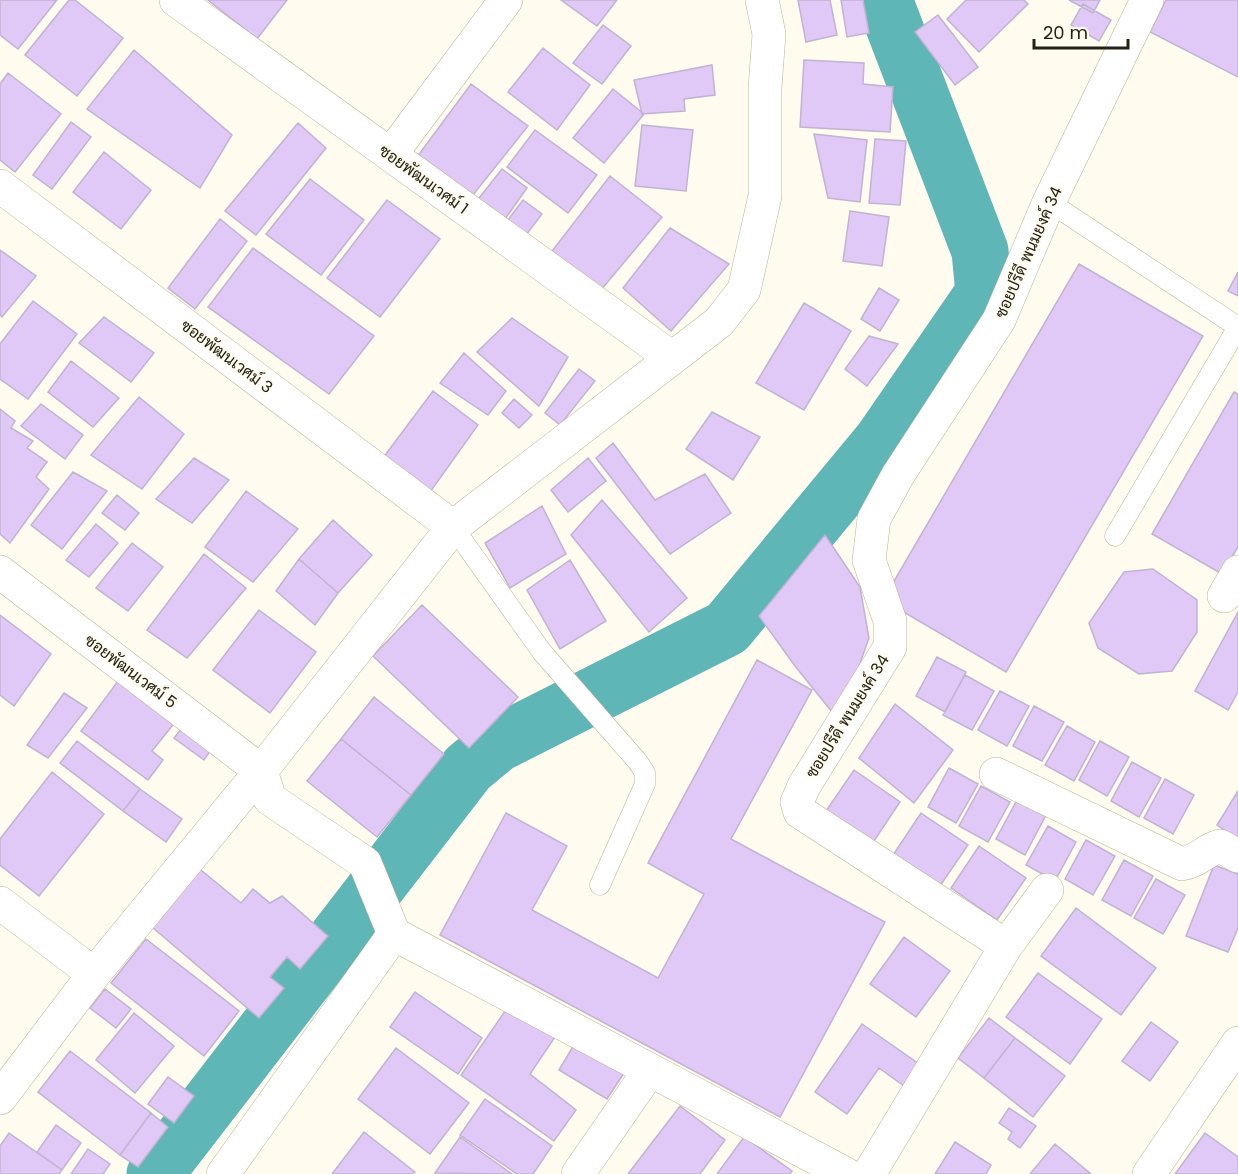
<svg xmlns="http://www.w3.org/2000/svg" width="1238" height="1174" font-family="Poppins,Sarabun,sans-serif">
	<rect width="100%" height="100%" fill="#fffbee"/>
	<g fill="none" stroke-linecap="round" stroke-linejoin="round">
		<path stroke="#5eb6b6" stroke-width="57" d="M 155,1174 L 468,768 L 497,744 L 727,628 L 882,441 L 984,293 L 980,251 L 884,0"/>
	</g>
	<path fill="#e0c8f7" stroke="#c2b3d1" stroke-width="1.5" d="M 0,0 L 57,0 L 18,49 L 0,35 Z
		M 69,0 L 75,0 L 123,38 L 77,96 L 25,55 Z
		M 208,0 L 287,0 L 257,39 Z
		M 561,0 L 617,0 L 597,26 Z
		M 798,0 L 830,0 L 837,35 L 806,42 Z
		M 841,0 L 863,0 L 869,33 L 847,37 Z
		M 966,0 L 1024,0 L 1028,4 L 979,52 L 947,19 Z
		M 1069,0 L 1100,0 L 1093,13 Z
		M 1166,0 L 1238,0 L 1238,77 L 1150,32 Z
		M 1083,4 L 1111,20 L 1099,41 L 1071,25 Z
		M 938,15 L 978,67 L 955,85 L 915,32 Z
		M 603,25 L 631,46 L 602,84 L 573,63 Z
		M 543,48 L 590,85 L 557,130 L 508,92 Z
		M 134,50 L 232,135 L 200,188 L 87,109 Z
		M 804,60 L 864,63 L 863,84 L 893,87 L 890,132 L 800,127 Z
		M 712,65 L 715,95 L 684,99 L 685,111 L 642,114 L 634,80 Z
		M 8,73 L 61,114 L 15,172 L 0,160 L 0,84 Z
		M 471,84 L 528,126 L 469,200 L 414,161 Z
		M 613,89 L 644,114 L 604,163 L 573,138 Z
		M 71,122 L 91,137 L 52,189 L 33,175 Z
		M 298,123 L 326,148 L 256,235 L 225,211 Z
		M 642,125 L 693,130 L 686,191 L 635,186 Z
		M 535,130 L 597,175 L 568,213 L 507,167 Z
		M 814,134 L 867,140 L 860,202 L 828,198 Z
		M 875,139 L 906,141 L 900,205 L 869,203 Z
		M 104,152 L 151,190 L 121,229 L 73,192 Z
		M 502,169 L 527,188 L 498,229 L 471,208 Z
		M 610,176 L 662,217 L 601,290 L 552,251 Z
		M 310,179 L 364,220 L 321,275 L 266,234 Z
		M 387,200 L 440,239 L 380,317 L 327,278 Z
		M 523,200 L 542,214 L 520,243 L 501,229 Z
		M 850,211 L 889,217 L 882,266 L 843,261 Z
		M 220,219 L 247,241 L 195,309 L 168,288 Z
		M 670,228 L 729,264 L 671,331 L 623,288 Z
		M 253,248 L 374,336 L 329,394 L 208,307 Z
		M 0,250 L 36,276 L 2,317 L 0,315 Z
		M 1079,264 L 1203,336 L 1006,672 L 883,600 Z
		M 1238,272 L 1238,296 L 1228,291 Z
		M 879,288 L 899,300 L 880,331 L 861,319 Z
		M 33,301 L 77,334 L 28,399 L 0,379 L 0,344 Z
		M 804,303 L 851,331 L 804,410 L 756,383 Z
		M 104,317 L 154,353 L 131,382 L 79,343 Z
		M 512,318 L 568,357 L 539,406 L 477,352 Z
		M 869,336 L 898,344 L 867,386 L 845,369 Z
		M 464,353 L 506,391 L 488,415 L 440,383 Z
		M 71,361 L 119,398 L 93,427 L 48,392 Z
		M 579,369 L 595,381 L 560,425 L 545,413 Z
		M 433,391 L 478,425 L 428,495 L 383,458 Z
		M 1234,392 L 1238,394 L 1238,547 L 1222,574 L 1152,534 Z
		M 139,397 L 184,434 L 142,489 L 91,455 Z
		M 514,399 L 532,415 L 519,428 L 502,413 Z
		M 41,404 L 83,435 L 65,459 L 21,426 Z
		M 0,409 L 15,421 L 11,428 L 33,441 L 27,448 L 47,462 L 36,477 L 49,489 L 10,543 L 0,534 Z
		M 712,412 L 760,437 L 733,480 L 686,449 Z
		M 613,443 L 655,500 L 705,474 L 731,513 L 670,554 L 596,458 Z
		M 194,458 L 229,480 L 192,523 L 156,499 Z
		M 588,458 L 606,481 L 568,512 L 551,490 Z
		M 73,472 L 107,491 L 62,549 L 31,525 Z
		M 246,491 L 298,529 L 253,582 L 205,547 Z
		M 117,495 L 139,513 L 125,530 L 102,513 Z
		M 602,500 L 687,598 L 649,632 L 571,535 Z
		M 542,506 L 566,554 L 510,588 L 485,543 Z
		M 333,520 L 372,555 L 338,593 L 299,559 Z
		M 96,524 L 118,543 L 89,577 L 66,560 Z
		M 825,535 L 860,587 L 869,638 L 858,669 L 832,712 L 795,666 L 759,616 Z
		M 132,543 L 163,567 L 128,611 L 96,588 Z
		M 204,554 L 246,588 L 187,658 L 147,630 Z
		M 299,559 L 338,593 L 315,625 L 276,591 Z
		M 570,560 L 606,621 L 560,649 L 527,590 Z
		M 1153,569 L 1197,600 L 1197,632 L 1172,671 L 1139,674 L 1098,648 L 1089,623 L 1124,572 Z
		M 422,605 L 518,697 L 469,748 L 373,656 Z
		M 259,610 L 316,652 L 270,713 L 213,670 Z
		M 1238,612 L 1238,692 L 1228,710 L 1195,691 Z
		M 0,615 L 51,654 L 14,706 L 0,695 Z
		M 937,657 L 966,672 L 945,712 L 916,696 Z
		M 757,660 L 812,690 L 731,839 L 885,922 L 780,1117 L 440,935 L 506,813 L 567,846 L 532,910 L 658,978 L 704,894 L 648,863 Z
		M 965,675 L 994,691 L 972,730 L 943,715 Z
		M 121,677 L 177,720 L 152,751 L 163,760 L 148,780 L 81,731 Z
		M 1000,691 L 1029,706 L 1007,746 L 978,730 Z
		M 64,693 L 87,708 L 48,758 L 27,745 Z
		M 374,697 L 444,754 L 411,795 L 341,739 Z
		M 895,704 L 953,750 L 914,803 L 859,758 Z
		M 1034,706 L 1064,722 L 1042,761 L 1013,746 Z
		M 186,723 L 215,744 L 204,760 L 174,738 Z
		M 1067,726 L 1095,742 L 1074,781 L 1045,765 Z
		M 341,739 L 411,795 L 377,837 L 307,781 Z
		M 77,741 L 140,789 L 123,811 L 60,763 Z
		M 1100,741 L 1129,757 L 1107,796 L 1079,780 Z
		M 1132,762 L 1161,778 L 1139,817 L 1111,801 Z
		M 949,768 L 978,784 L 956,823 L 928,807 Z
		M 854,770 L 900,802 L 872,844 L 826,811 Z
		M 52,772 L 104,814 L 39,896 L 0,865 L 0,839 Z
		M 1165,779 L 1194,795 L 1173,834 L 1144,818 Z
		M 981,786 L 1010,802 L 988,842 L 959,826 Z
		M 140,789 L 182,819 L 166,842 L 123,811 Z
		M 1238,791 L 1238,839 L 1217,825 Z
		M 1017,800 L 1046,815 L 1025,855 L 996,839 Z
		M 921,813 L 968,845 L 940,886 L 893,855 Z
		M 1048,826 L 1076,842 L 1055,881 L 1026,865 Z
		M 1086,840 L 1115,856 L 1093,895 L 1065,879 Z
		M 979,846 L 1026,878 L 997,920 L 951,888 Z
		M 1124,860 L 1153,876 L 1131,916 L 1102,900 Z
		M 195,865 L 241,903 L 253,889 L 270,903 L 282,896 L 328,936 L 300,969 L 287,957 L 270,977 L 284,988 L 259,1018 L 146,922 Z
		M 1214,865 L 1238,874 L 1238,928 L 1228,952 L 1186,936 Z
		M 1156,879 L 1185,895 L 1163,934 L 1134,918 Z
		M 1076,908 L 1156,968 L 1121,1015 L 1041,956 Z
		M 904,937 L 950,971 L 916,1017 L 870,984 Z
		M 146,939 L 239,1011 L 204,1056 L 111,983 Z
		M 1038,973 L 1102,1019 L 1070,1064 L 1006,1017 Z
		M 105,989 L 131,1009 L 116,1028 L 90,1008 Z
		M 415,992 L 482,1038 L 458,1074 L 390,1027 Z
		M 510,1004 L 555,1037 L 530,1074 L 576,1110 L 554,1141 L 461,1075 Z
		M 134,1013 L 174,1046 L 135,1093 L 96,1060 Z
		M 989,1018 L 1015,1038 L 984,1078 L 958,1058 Z
		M 1151,1022 L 1178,1042 L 1150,1081 L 1122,1061 Z
		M 862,1024 L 919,1064 L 904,1086 L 879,1068 L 847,1114 L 815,1092 Z
		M 578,1038 L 630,1064 L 607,1099 L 559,1070 Z
		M 1015,1038 L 1065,1076 L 1033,1117 L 984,1078 Z
		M 396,1048 L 469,1103 L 430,1154 L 358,1099 Z
		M 70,1051 L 151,1113 L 120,1155 L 38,1092 Z
		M 168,1077 L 194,1096 L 174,1123 L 148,1104 Z
		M 485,1099 L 552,1146 L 533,1174 L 517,1174 L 460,1135 Z
		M 680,1106 L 725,1140 L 700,1174 L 628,1174 Z
		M 1009,1108 L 1036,1126 L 1020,1148 L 1008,1139 L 1012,1132 L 999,1123 Z
		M 151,1113 L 168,1127 L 138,1167 L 120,1155 Z
		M 56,1125 L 81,1143 L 62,1170 L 37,1152 Z
		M 364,1132 L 415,1172 L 413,1174 L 332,1174 Z
		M 9,1133 L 62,1170 L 59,1174 L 0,1174 L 0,1146 Z
		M 1205,1133 L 1238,1157 L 1238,1174 L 1175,1174 Z
		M 460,1137 L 512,1174 L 435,1173 Z
		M 744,1137 L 792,1171 L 790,1174 L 717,1174 Z
		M 955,1142 L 991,1165 L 986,1174 L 935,1174 Z
		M 1055,1144 L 1091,1174 L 1030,1174 Z
		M 88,1149 L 110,1164 L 103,1174 L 71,1174 Z"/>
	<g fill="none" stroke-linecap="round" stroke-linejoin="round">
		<defs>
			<path id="lane" d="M 1049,202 L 1238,327
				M 453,527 L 542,652 L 638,762 L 645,773 L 645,784 L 600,885
				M 1115,536 L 1238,327"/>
			<path id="street" d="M 176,0 L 672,358
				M 391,154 L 506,0
				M 0,186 L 453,527
				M 0,572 L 261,771 L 270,799 L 365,863 L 394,934 L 846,1174
				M 1224,596 L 1238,572
				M 996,774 L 1182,864 C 1197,862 1205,850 1220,846 L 1238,856
				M 0,903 L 94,974
				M 1006,946 L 1047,890
				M 0,1098 L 94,974 L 261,771 L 453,527 L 719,322 L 744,290 L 765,196 L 765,88 L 769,34 L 762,0
				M 223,1174 L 394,934
				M 578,1174 L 650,1070
				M 869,1174 L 1006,946 L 800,812 L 797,802 L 804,786 L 890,647 L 890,621 L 869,560 L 874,519 L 898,475 L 999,320 L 1049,202 L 1147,0
				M 1149,1174 L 1238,1043"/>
		</defs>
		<use href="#lane" stroke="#bdb394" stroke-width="21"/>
		<use href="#street" stroke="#bdb394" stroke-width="34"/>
		<use href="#lane" stroke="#fff" stroke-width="20"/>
		<use href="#street" stroke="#fff" stroke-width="33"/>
	</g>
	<g text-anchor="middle" stroke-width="4.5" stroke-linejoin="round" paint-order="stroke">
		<g font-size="16" fill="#252115" stroke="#fffbee">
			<text transform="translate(424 179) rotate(36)" y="6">ซอยพัฒนเวศม์ 1</text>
			<text transform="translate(1028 252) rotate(-66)" y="6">ซอยปรีดี พนมยงค์ 34</text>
			<text transform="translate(227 356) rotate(37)" y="6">ซอยพัฒนเวศม์ 3</text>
			<text transform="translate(131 671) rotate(37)" y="6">ซอยพัฒนเวศม์ 5</text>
			<text transform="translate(847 716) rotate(-58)" y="6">ซอยปรีดี พนมยงค์ 34</text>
		</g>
	</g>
	<path d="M1034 39v9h94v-9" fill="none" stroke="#252115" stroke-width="3"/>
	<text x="1043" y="39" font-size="18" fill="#252115" stroke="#fffbee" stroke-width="4.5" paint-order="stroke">20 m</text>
</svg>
